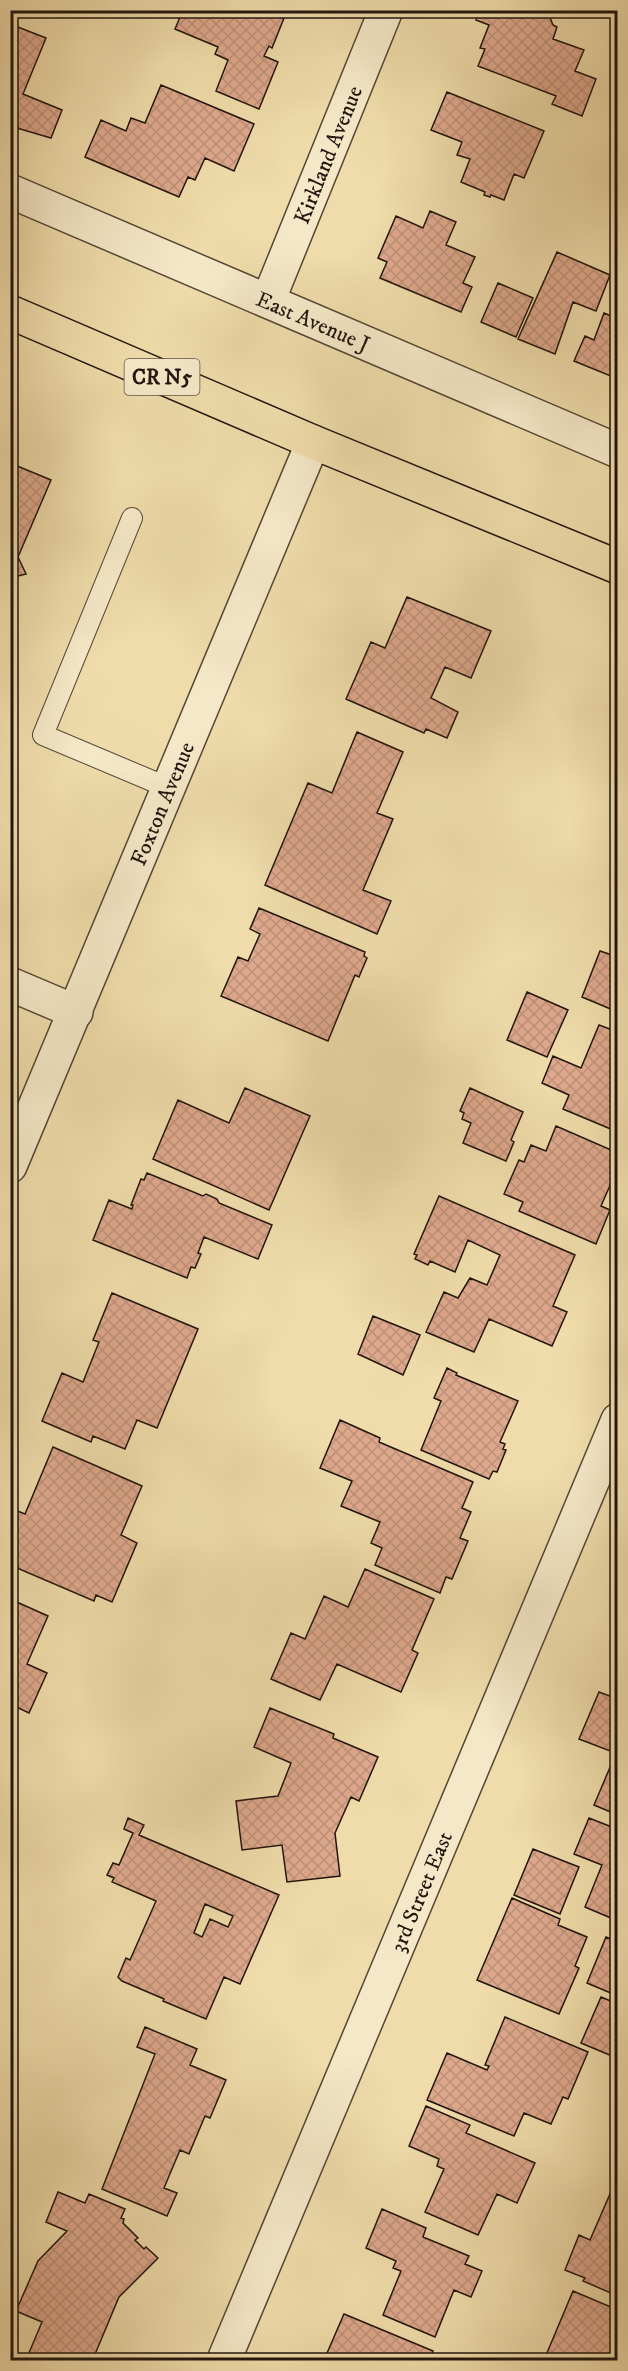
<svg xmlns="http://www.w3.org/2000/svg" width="628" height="2371" font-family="'IM FELL DW Pica',serif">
	<defs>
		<pattern id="building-cross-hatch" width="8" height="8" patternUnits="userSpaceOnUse" patternTransform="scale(1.5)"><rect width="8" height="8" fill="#dea88c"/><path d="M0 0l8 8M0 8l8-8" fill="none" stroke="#be9078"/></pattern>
	</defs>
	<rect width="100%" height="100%" fill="#efdcaa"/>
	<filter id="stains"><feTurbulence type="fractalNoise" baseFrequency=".00333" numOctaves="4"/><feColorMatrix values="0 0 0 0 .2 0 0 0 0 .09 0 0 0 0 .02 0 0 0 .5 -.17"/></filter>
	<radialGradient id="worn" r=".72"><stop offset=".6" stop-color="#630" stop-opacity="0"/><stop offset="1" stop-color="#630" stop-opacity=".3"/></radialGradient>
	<path fill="url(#building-cross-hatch)" stroke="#21150d" stroke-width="1.5" fill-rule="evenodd" d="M 183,10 L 277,10 L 282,13 L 281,16 L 284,18 L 272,48 L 269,46 L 264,56 L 278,62 L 259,109 L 216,91 L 228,60 L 215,54 L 218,47 L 175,29 Z
		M 480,10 L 547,10 L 553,25 L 557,27 L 553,39 L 584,50 L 575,71 L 596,79 L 582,116 L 552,104 L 556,96 L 478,66 L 485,49 L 480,48 L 489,25 L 476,20 Z
		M 10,24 L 46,38 L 23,94 L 62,110 L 51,138 L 10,126 Z
		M 161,85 L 254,124 L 234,171 L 205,158 L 195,180 L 188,177 L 179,197 L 85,157 L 101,120 L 126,131 L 131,118 L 145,123 Z
		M 447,92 L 544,131 L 524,178 L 514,174 L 504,200 L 491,195 L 490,197 L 484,195 L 485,192 L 461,182 L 470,159 L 457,155 L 462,142 L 431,130 Z
		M 430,211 L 456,222 L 446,245 L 475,257 L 463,283 L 472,287 L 461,312 L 380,278 L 387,262 L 378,258 L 396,216 L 423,228 Z
		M 557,252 L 610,275 L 596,311 L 573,302 L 555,354 L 518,339 Z
		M 498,283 L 533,298 L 516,337 L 481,322 Z
		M 604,313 L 618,319 L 618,379 L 574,361 L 585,336 L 594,340 Z
		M 10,463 L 51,480 L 18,557 L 26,574 L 10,578 Z
		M 407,597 L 491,631 L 471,678 L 445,667 L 431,698 L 458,712 L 447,738 L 426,729 L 424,733 L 346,699 L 371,642 L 385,648 Z
		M 357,732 L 403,752 L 377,813 L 393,819 L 363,890 L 391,901 L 377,934 L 265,885 L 308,783 L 332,793 Z
		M 259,908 L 365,952 L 364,956 L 367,958 L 359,977 L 355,975 L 328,1041 L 221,996 L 238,957 L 248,961 L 260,934 L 250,929 Z
		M 618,950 L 618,1012 L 582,997 L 600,951 L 615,956 Z
		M 527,992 L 568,1010 L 547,1057 L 507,1040 Z
		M 599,1025 L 618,1032 L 618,1132 L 563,1109 L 569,1095 L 542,1083 L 553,1056 L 581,1068 Z
		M 245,1088 L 310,1116 L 269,1210 L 153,1159 L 178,1100 L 229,1123 Z
		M 470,1088 L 523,1112 L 511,1140 L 514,1142 L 506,1161 L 463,1143 L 471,1123 L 462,1119 L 464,1113 L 460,1111 Z
		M 556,1126 L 618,1153 L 618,1167 L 601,1206 L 610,1210 L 596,1244 L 519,1211 L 523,1202 L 504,1194 L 519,1160 L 524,1162 L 531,1145 L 546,1151 Z
		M 147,1173 L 203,1196 L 206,1194 L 217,1199 L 219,1203 L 272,1225 L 258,1259 L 204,1237 L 198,1253 L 201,1254 L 195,1268 L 191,1267 L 187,1278 L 93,1240 L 109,1200 L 132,1209 L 133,1205 L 131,1205 L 141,1179 L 144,1180 Z
		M 439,1196 L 575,1255 L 553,1306 L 567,1312 L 552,1346 L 489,1319 L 474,1352 L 426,1332 L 444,1292 L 458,1298 L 470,1278 L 487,1285 L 500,1255 L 468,1240 L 455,1272 L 430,1261 L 428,1265 L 415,1259 L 417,1255 L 414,1254 Z
		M 112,1293 L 198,1329 L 157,1428 L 137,1420 L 125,1449 L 93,1436 L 91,1442 L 42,1421 L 62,1373 L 83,1382 L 99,1342 L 93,1340 Z
		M 373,1316 L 420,1335 L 403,1375 L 358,1354 Z
		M 447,1368 L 457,1373 L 456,1375 L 518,1401 L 500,1442 L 505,1444 L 503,1449 L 506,1450 L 497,1472 L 493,1471 L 489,1479 L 421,1450 L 441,1401 L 434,1398 Z
		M 340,1420 L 380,1438 L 379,1442 L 473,1482 L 462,1508 L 471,1512 L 460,1538 L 468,1541 L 452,1579 L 446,1577 L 440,1593 L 375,1565 L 382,1548 L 371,1543 L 380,1522 L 341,1506 L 352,1481 L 320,1468 Z
		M 53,1447 L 142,1486 L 121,1535 L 137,1543 L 112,1602 L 96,1595 L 94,1601 L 10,1565 L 10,1508 L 25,1514 Z
		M 365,1569 L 434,1599 L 412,1650 L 418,1653 L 401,1692 L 337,1664 L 320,1700 L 271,1679 L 291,1633 L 305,1639 L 324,1596 L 348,1607 Z
		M 10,1599 L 48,1616 L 27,1664 L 47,1673 L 29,1713 L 10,1704 Z
		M 599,1692 L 618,1699 L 618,1754 L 579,1739 Z
		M 270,1708 L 334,1734 L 333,1738 L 378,1757 L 359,1801 L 351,1797 L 335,1833 L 340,1876 L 287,1882 L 282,1845 L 242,1850 L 236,1801 L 278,1796 L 291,1763 L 254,1747 Z
		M 614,1758 L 618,1759 L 618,1815 L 594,1805 Z
		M 128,1818 L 144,1825 L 139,1835 L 279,1895 L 240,1984 L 224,1977 L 206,2019 L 163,2001 L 164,1999 L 122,1981 L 118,1977 L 126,1958 L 130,1960 L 156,1901 L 112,1882 L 114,1878 L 107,1875 L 113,1863 L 119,1865 L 133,1833 L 124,1829 ZM 205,1904 L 233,1916 L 228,1927 L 210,1919 L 202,1937 L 194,1933 Z
		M 589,1818 L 617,1829 L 618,1828 L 618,1921 L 585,1907 L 602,1865 L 574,1854 Z
		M 533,1849 L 579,1867 L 560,1914 L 514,1895 Z
		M 512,1898 L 560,1919 L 558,1925 L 587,1937 L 575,1966 L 579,1968 L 559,2014 L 477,1980 Z
		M 606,1937 L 618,1942 L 618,1996 L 587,1983 Z
		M 601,1997 L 618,2004 L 618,2043 L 612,2056 L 581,2043 Z
		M 505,2017 L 588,2052 L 568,2099 L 563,2097 L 551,2124 L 524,2113 L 514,2136 L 427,2100 L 447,2053 L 487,2070 L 489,2066 L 485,2065 Z
		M 145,2027 L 197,2049 L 190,2065 L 226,2080 L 210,2118 L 205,2116 L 189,2154 L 180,2150 L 164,2188 L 177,2193 L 167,2216 L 102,2189 L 155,2054 L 137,2047 Z
		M 426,2106 L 470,2125 L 466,2133 L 535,2163 L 517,2203 L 497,2194 L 478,2235 L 425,2212 L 444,2169 L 437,2166 L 439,2159 L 409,2146 Z
		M 613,2187 L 618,2189 L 618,2296 L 583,2281 L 585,2278 L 565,2270 L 579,2235 L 590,2240 Z
		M 58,2192 L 85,2203 L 89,2194 L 125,2209 L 121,2218 L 124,2219 L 123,2223 L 138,2238 L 135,2240 L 144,2249 L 146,2247 L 158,2258 L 119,2297 L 93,2359 L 96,2360 L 26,2360 L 42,2322 L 16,2311 L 38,2261 L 67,2231 L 46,2222 Z
		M 382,2209 L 426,2228 L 423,2237 L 469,2256 L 465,2264 L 482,2271 L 471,2297 L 454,2290 L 435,2337 L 383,2315 L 401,2271 L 393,2268 L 396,2261 L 366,2248 Z
		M 573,2291 L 618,2310 L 618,2333 L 608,2357 L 613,2360 L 544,2360 Z
		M 344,2314 L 433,2351 L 429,2360 L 324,2360 Z"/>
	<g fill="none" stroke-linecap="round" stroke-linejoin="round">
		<defs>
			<path id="service" d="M 132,518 L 43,735 L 169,788"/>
			<g id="minor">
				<path id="s1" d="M 10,191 L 618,451"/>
				<path id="s2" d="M 268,301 L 386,10"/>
				<path d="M 10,984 L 76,1012"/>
				<path id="s3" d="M 10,1166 L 313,442"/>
				<path id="s4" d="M 224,2360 L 618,1420"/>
			</g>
			<path id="primary" d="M 10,312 L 313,442 L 618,567"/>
		</defs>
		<use href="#service" stroke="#544734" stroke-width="22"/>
		<use href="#minor" stroke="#544734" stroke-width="36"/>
		<use href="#primary" stroke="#21150d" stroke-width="36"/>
		<use href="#service" stroke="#f5e8c8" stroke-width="20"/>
		<use href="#minor" stroke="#f5e8c8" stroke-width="33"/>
		<use href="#primary" stroke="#efdcaa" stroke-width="33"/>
	</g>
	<g text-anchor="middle" stroke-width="4.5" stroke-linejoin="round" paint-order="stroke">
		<rect fill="#f5e8c8" stroke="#615445" stroke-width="1.5" x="124.5" y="359" width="75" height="36" rx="4.5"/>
		<g font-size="21" font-weight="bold" fill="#21150d">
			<text x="162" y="384">CR N5</text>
		</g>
		<g font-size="22" fill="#21150d" stroke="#f5e8c8">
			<text dy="8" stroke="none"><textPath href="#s2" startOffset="158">Kirkland Avenue</textPath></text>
			<text dy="8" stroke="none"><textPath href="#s1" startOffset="330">East Avenue J</textPath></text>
			<text dy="8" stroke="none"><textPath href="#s3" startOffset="393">Foxton Avenue</textPath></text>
			<text dy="8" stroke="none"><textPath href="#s4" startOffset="508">3rd Street East</textPath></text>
		</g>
	</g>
	<rect width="628" height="2371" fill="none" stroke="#efdcaa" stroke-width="36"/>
	<rect x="12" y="12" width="604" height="2347" fill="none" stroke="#21150d" stroke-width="3"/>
	<rect x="18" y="18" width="592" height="2335" fill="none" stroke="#21150d" stroke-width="1.5"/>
	<rect width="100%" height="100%" filter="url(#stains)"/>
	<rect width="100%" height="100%" fill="url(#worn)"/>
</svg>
